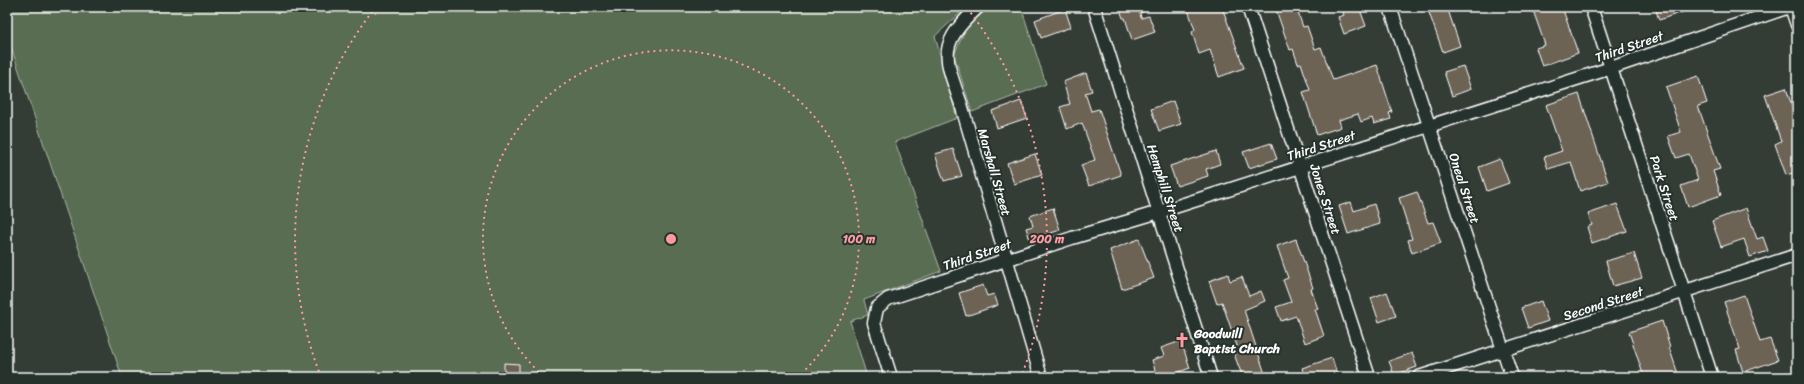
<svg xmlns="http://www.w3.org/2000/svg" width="1804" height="384" font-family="Sriracha,sans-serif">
	<rect width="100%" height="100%" fill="#343d35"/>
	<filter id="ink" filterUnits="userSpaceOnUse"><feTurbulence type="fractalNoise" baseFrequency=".025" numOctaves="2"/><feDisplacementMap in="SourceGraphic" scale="8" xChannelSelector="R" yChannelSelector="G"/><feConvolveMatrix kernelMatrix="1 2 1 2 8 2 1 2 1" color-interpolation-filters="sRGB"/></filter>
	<g filter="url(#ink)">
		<path fill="#596d51" stroke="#acb6a8" d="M 7,7 L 967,7 L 935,36 L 957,118 L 895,142 L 941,271 L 864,300 L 868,315 L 850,321 L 867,377 L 122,377 L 7,35 Z
			M 989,7 L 1021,7 L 1046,84 L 972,112 L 954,55 L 966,28 Z"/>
		<path fill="#6c6354" stroke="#fff" d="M 1119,7 L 1151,7 L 1151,9 L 1140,13 L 1141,18 L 1149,16 L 1155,32 L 1132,40 L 1125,18 L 1123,18 Z
			M 1187,7 L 1222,7 L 1244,68 L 1219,77 L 1210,50 L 1199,54 L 1192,32 L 1195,30 Z
			M 1275,7 L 1296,7 L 1303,27 L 1307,26 L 1315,49 L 1321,47 L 1333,80 L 1377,65 L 1392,112 L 1389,113 L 1391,119 L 1374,124 L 1372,118 L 1361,122 L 1358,114 L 1339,120 L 1341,127 L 1317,135 L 1303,92 L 1310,90 L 1301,63 L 1298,64 L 1293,49 L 1290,50 Z
			M 1341,7 L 1359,7 L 1366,26 L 1344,34 L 1338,17 L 1344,15 Z
			M 1427,7 L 1447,7 L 1460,46 L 1443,52 Z
			M 1532,7 L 1562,7 L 1578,53 L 1542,66 L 1536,48 L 1545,45 Z
			M 1655,7 L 1691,7 L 1691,9 L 1659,20 Z
			M 1065,9 L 1071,27 L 1041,38 L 1035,20 Z
			M 1463,66 L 1471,89 L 1452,96 L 1444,72 Z
			M 1086,73 L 1092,91 L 1085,93 L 1091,111 L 1099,109 L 1121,175 L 1089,186 L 1081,165 L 1095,160 L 1082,123 L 1067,129 L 1060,107 L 1070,104 L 1063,82 Z
			M 1698,76 L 1707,103 L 1698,106 L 1720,169 L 1713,171 L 1721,195 L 1688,207 L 1681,186 L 1698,180 L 1689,154 L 1676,158 L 1668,136 L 1681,132 L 1666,87 Z
			M 1786,88 L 1797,121 L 1797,172 L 1786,175 L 1775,144 L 1781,141 L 1765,95 Z
			M 1579,94 L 1608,182 L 1580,191 L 1571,162 L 1548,169 L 1544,157 L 1562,151 L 1546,105 Z
			M 1021,101 L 1027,118 L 997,128 L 992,111 Z
			M 1173,101 L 1181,124 L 1159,131 L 1151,109 Z
			M 1271,143 L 1277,159 L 1249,168 L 1243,152 Z
			M 953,149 L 962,176 L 944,181 L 935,154 Z
			M 1216,151 L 1220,164 L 1206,169 L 1208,176 L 1177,186 L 1170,166 Z
			M 1035,154 L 1042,175 L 1014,184 L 1007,163 Z
			M 1500,159 L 1509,183 L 1487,191 L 1479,167 Z
			M 1417,192 L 1428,223 L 1433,222 L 1441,243 L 1412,253 L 1408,240 L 1412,239 L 1399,198 Z
			M 1351,202 L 1354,211 L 1374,204 L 1380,224 L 1348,234 L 1339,206 Z
			M 1617,204 L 1627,231 L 1592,243 L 1587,227 L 1592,225 L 1588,214 Z
			M 1053,208 L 1060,230 L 1030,240 L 1026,228 L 1033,226 L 1030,216 Z
			M 1746,208 L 1757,239 L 1763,237 L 1768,251 L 1750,257 L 1744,239 L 1721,247 L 1712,221 Z
			M 1139,239 L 1154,278 L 1122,289 L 1110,250 Z
			M 1296,239 L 1313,288 L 1311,289 L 1318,309 L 1315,309 L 1324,336 L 1305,343 L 1296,316 L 1281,321 L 1276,307 L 1291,302 L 1283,280 L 1288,278 L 1277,246 Z
			M 1634,253 L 1642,278 L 1613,286 L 1606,261 Z
			M 1228,274 L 1230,281 L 1242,277 L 1249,296 L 1261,291 L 1265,301 L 1244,310 L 1266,377 L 1243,377 L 1238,365 L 1232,348 L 1237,346 L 1222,302 L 1217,304 L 1209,281 Z
			M 983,285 L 987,296 L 994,294 L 998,305 L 966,316 L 959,293 Z
			M 1387,292 L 1396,316 L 1379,322 L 1371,298 Z
			M 1744,295 L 1760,342 L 1770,339 L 1778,360 L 1743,372 L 1736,350 L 1740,349 L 1724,302 Z
			M 1541,301 L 1548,321 L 1528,328 L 1521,308 Z
			M 1662,321 L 1670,347 L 1669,347 L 1679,377 L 1644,377 L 1629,332 Z
			M 1181,341 L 1190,368 L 1165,377 L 1157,377 L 1152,360 L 1164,356 L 1161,348 Z
			M 1412,353 L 1417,367 L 1394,375 L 1389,361 Z
			M 1332,358 L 1338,377 L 1305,377 L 1302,368 Z
			M 504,363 L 519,364 L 519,377 L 504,377 Z"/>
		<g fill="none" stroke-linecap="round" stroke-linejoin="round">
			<defs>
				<path id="street" d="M 978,7 C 937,46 944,55 961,104 L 1041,377
					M 1094,7 L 1211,377
					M 1248,7 L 1369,377
					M 1390,7 L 1512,377
					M 1591,7 L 1712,377
					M 1791,7 L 1797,25
					M 891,377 L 874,323 L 877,308 L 888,299 L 1072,238 L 1159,212 L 1611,68 L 1789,7
					M 1419,377 L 1797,255"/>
			</defs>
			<use href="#street" stroke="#fff" stroke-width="15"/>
			<use href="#street" stroke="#26332d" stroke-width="12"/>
		</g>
	</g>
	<g fill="none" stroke="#ff9aa2" stroke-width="2" stroke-dasharray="2 4">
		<path d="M543 376A188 188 0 1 1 799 376"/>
		<path d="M321 377A376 376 0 0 1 375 8M967 8A376 376 0 0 1 1021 377"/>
	</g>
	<defs>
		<symbol id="church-bare" viewBox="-9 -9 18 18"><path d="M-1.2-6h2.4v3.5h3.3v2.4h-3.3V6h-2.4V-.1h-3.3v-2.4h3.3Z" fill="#ff9aa2" stroke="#26332d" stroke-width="2.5" paint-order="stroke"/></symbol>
	</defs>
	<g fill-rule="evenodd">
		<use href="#church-bare" x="1171" y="329" width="22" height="22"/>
	</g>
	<g text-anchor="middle" stroke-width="4" stroke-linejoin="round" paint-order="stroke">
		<g font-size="13" fill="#fff" stroke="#26332d">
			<text transform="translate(1629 46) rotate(-19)" y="5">Third Street</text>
			<text transform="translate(1321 145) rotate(-18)" y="5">Third Street</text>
			<text transform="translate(995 172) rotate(74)" y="5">Marshall Street</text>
			<text transform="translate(1166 188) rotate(72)" y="5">Hemphill Street</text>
			<text transform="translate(1465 188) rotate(72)" y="5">Oneal Street</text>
			<text transform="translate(1665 188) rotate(72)" y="5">Park Street</text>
			<text transform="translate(1326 199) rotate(72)" y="5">Jones Street</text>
			<text transform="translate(977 254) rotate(-19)" y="5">Third Street</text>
			<text transform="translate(1603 303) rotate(-18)" y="5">Second Street</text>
		</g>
		<g font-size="13" font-weight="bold" fill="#fff" stroke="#26332d" text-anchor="start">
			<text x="1194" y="338">Goodwill<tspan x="1194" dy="15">Baptist Church</tspan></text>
		</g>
	</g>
	<circle cx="671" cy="239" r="6" fill="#ff9aa2" stroke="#26332d" stroke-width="2"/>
	<g font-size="12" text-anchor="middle" font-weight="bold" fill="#ff9aa2" stroke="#26332d" stroke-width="4" stroke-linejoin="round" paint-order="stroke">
		<text x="859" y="243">100 m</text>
		<text x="1047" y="243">200 m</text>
	</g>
	<rect width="1804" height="384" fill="none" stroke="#26332d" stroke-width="24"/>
	<rect x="12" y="12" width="1780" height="360" fill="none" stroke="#fff" stroke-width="1.5" filter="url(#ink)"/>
</svg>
